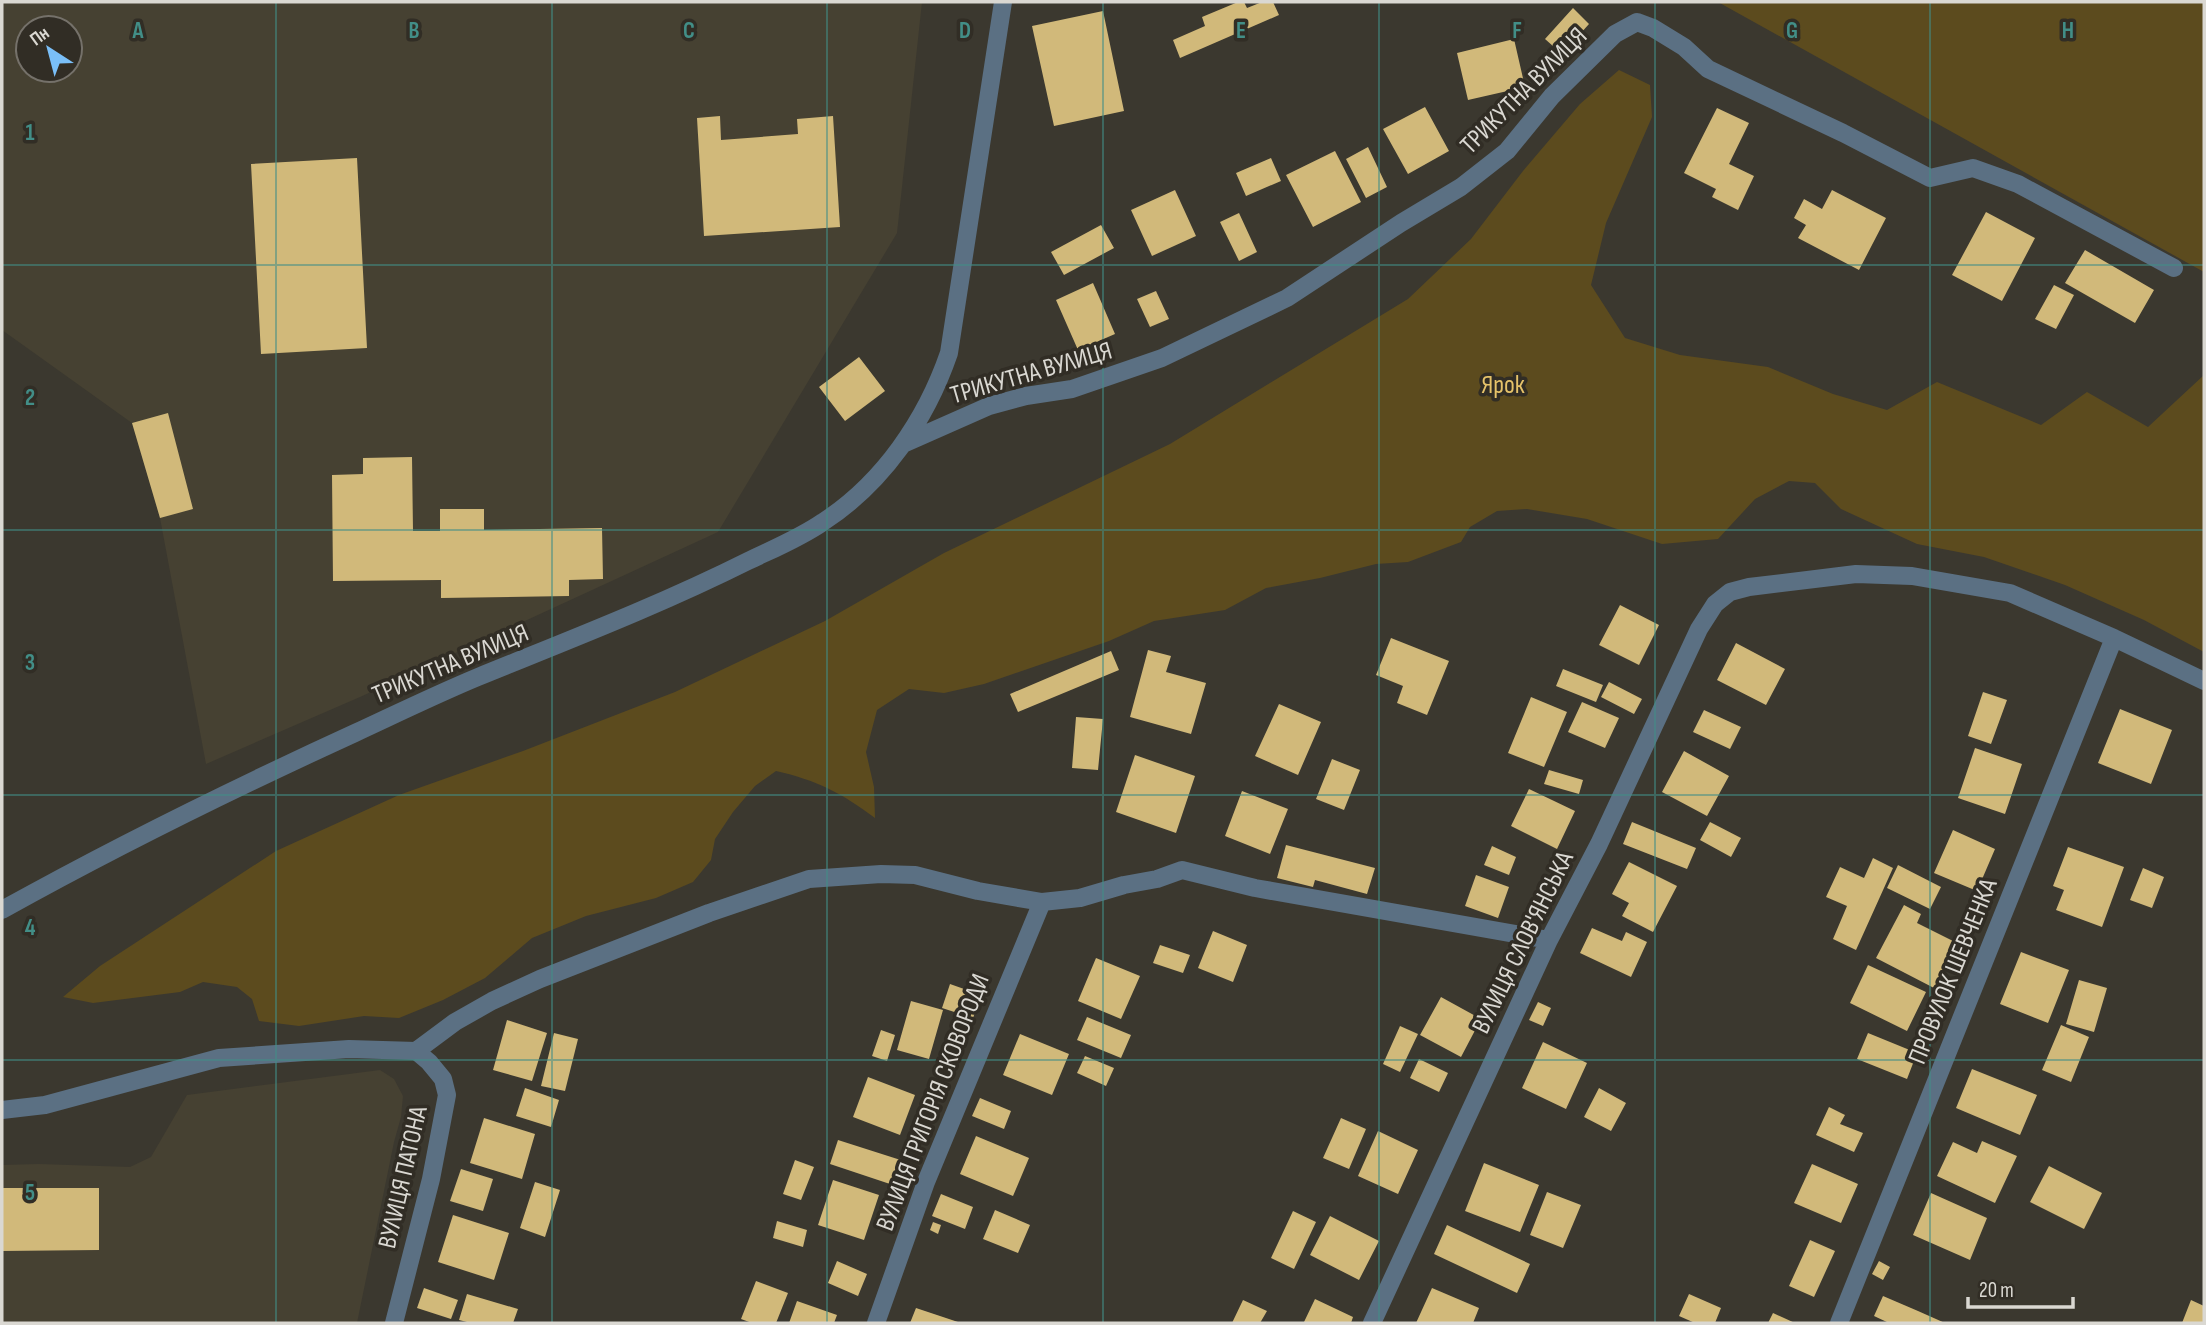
<svg xmlns="http://www.w3.org/2000/svg" width="2206" height="1325" font-family="'Sofia Sans Condensed',sans-serif">
	<rect width="100%" height="100%" fill="#3b382f"/>
	<path fill="#464132" fill-rule="evenodd" d="M 8,2 L 922,2 L 897,233 L 718,532 L 360,697 L 206,764 L 160,518 L 132,423 L 2,330 L 2,3 ZM 28,28 L 70,28 L 70,70 L 28,70 Z
		M 380,1070 L 394,1079 L 403,1096 L 401,1117 L 394,1142 L 357,1323 L 2,1323 L 2,1165 L 39,1164 L 130,1167 L 151,1157 L 187,1095 Z"/>
	<path fill="#5c4b1e" d="M 1718,2 L 2204,2 L 2204,272 Z
		M 1619,70 L 1650,85 L 1652,117 L 1606,223 L 1591,285 L 1625,338 L 1680,355 L 1768,367 L 1833,394 L 1887,410 L 1937,382 L 2041,425 L 2087,392 L 2148,427 L 2204,375 L 2204,652 L 2144,620 L 2065,585 L 1984,557 L 1917,544 L 1841,509 L 1815,483 L 1789,481 L 1755,499 L 1718,539 L 1662,544 L 1587,519 L 1527,509 L 1497,511 L 1470,527 L 1461,542 L 1408,562 L 1376,564 L 1320,578 L 1266,588 L 1225,610 L 1154,621 L 1109,641 L 984,684 L 944,693 L 909,689 L 877,710 L 866,752 L 874,787 L 875,818 C 842,793 816,780 776,771 L 755,786 L 733,812 L 715,839 L 711,860 L 693,882 L 656,898 L 586,916 L 532,938 L 485,978 L 443,1000 L 399,1018 L 364,1016 L 299,1026 L 259,1021 L 252,999 L 237,987 L 203,982 L 180,992 L 93,1003 L 63,997 L 100,966 L 276,851 L 399,795 L 523,751 L 675,692 L 825,621 L 944,553 L 1170,444 L 1408,299 L 1471,239 L 1523,171 L 1580,104 Z"/>
	<path fill="#d1b97a" d="M 1238,2 L 1244,2 L 1247,8 L 1262,2 L 1273,2 L 1279,15 L 1180,58 L 1173,40 L 1205,26 L 1202,17 Z
		M 1573,8 L 1589,24 L 1562,54 L 1545,39 Z
		M 1103,11 L 1124,111 L 1054,126 L 1032,26 Z
		M 1514,39 L 1525,87 L 1468,100 L 1457,53 Z
		M 1425,107 L 1449,151 L 1408,174 L 1383,129 Z
		M 1717,108 L 1749,123 L 1729,164 L 1754,176 L 1738,210 L 1712,197 L 1716,189 L 1684,173 Z
		M 720,116 L 721,140 L 798,134 L 797,119 L 833,116 L 840,227 L 704,236 L 697,118 Z
		M 1368,147 L 1387,187 L 1366,198 L 1346,159 Z
		M 1335,151 L 1361,202 L 1313,227 L 1286,175 Z
		M 357,158 L 367,348 L 261,354 L 251,164 Z
		M 1271,158 L 1281,181 L 1246,196 L 1236,173 Z
		M 1175,190 L 1196,236 L 1152,256 L 1131,210 Z
		M 1832,190 L 1886,218 L 1859,270 L 1798,238 L 1806,225 L 1794,218 L 1804,199 L 1822,209 Z
		M 1986,212 L 2035,238 L 2002,301 L 1952,275 Z
		M 1239,213 L 1257,252 L 1239,261 L 1220,222 Z
		M 1101,225 L 1114,248 L 1064,275 L 1051,252 Z
		M 2085,250 L 2154,290 L 2135,323 L 2065,283 Z
		M 1093,283 L 1115,334 L 1078,350 L 1056,300 Z
		M 2054,285 L 2074,295 L 2056,329 L 2035,319 Z
		M 1156,291 L 1169,319 L 1150,327 L 1137,299 Z
		M 859,357 L 885,391 L 845,421 L 819,387 Z
		M 168,413 L 193,509 L 160,518 L 132,423 Z
		M 412,457 L 413,531 L 440,531 L 440,509 L 484,509 L 484,530 L 602,528 L 603,579 L 569,580 L 569,596 L 441,598 L 441,580 L 333,581 L 332,475 L 363,474 L 363,458 Z
		M 1620,605 L 1659,625 L 1639,665 L 1599,645 Z
		M 1391,638 L 1449,661 L 1427,715 L 1397,703 L 1403,686 L 1376,675 Z
		M 1736,643 L 1785,669 L 1766,705 L 1717,680 Z
		M 1148,650 L 1171,656 L 1166,672 L 1206,683 L 1191,734 L 1130,717 Z
		M 1111,651 L 1119,670 L 1018,712 L 1010,694 Z
		M 1563,669 L 1603,685 L 1596,702 L 1556,686 Z
		M 1609,682 L 1642,699 L 1634,714 L 1601,697 Z
		M 1983,692 L 2007,700 L 1991,744 L 1968,736 Z
		M 1531,697 L 1567,712 L 1544,767 L 1508,753 Z
		M 1582,702 L 1619,718 L 1605,748 L 1568,732 Z
		M 1279,704 L 1321,722 L 1298,775 L 1255,756 Z
		M 2120,709 L 2172,730 L 2151,784 L 2098,763 Z
		M 1704,710 L 1741,727 L 1730,749 L 1693,732 Z
		M 1076,717 L 1103,719 L 1098,770 L 1072,768 Z
		M 1975,748 L 2022,764 L 2005,814 L 1958,798 Z
		M 1684,751 L 1729,776 L 1707,816 L 1662,792 Z
		M 1135,755 L 1195,776 L 1176,833 L 1116,812 Z
		M 1332,759 L 1360,770 L 1344,810 L 1316,799 Z
		M 1549,770 L 1583,780 L 1579,794 L 1544,784 Z
		M 1529,789 L 1575,811 L 1557,849 L 1511,826 Z
		M 1242,791 L 1288,809 L 1270,854 L 1225,836 Z
		M 1632,822 L 1696,848 L 1687,869 L 1623,844 Z
		M 1710,822 L 1741,838 L 1731,857 L 1700,840 Z
		M 1953,830 L 1995,849 L 1977,891 L 1934,873 Z
		M 1286,845 L 1375,868 L 1367,894 L 1315,880 L 1313,887 L 1277,878 Z
		M 1492,846 L 1516,857 L 1509,875 L 1484,865 Z
		M 2068,847 L 2124,867 L 2102,927 L 2056,910 L 2064,890 L 2053,886 Z
		M 1873,858 L 1893,868 L 1856,950 L 1833,939 L 1847,906 L 1826,897 L 1840,867 L 1864,878 Z
		M 1629,862 L 1677,886 L 1653,932 L 1622,916 L 1629,903 L 1612,894 Z
		M 1898,865 L 1941,887 L 1930,909 L 1887,888 Z
		M 2143,868 L 2164,877 L 2152,908 L 2130,900 Z
		M 1476,875 L 1509,887 L 1498,918 L 1465,906 Z
		M 1904,905 L 1921,914 L 1917,923 L 1957,943 L 1934,988 L 1876,958 Z
		M 1592,928 L 1622,941 L 1626,932 L 1647,942 L 1631,977 L 1580,953 Z
		M 1213,931 L 1247,945 L 1233,982 L 1198,968 Z
		M 1160,945 L 1190,955 L 1183,973 L 1153,963 Z
		M 2021,952 L 2069,970 L 2048,1023 L 2000,1004 Z
		M 1096,958 L 1140,976 L 1121,1019 L 1078,1001 Z
		M 1868,965 L 1926,992 L 1907,1031 L 1850,1003 Z
		M 2079,980 L 2107,988 L 2094,1032 L 2066,1024 Z
		M 950,984 L 981,995 L 973,1018 L 942,1008 Z
		M 1441,997 L 1481,1019 L 1461,1057 L 1420,1035 Z
		M 911,1001 L 943,1010 L 929,1059 L 897,1050 Z
		M 1538,1002 L 1551,1008 L 1543,1026 L 1529,1020 Z
		M 1087,1017 L 1131,1035 L 1121,1058 L 1077,1040 Z
		M 507,1020 L 547,1033 L 532,1081 L 493,1070 Z
		M 2061,1025 L 2089,1037 L 2071,1082 L 2042,1070 Z
		M 1400,1026 L 1418,1034 L 1400,1072 L 1383,1064 Z
		M 881,1030 L 895,1035 L 887,1061 L 872,1056 Z
		M 554,1033 L 578,1039 L 565,1091 L 541,1086 Z
		M 1868,1033 L 1917,1053 L 1907,1079 L 1857,1059 Z
		M 1020,1034 L 1069,1054 L 1052,1095 L 1003,1075 Z
		M 1543,1042 L 1587,1063 L 1566,1109 L 1522,1088 Z
		M 1085,1056 L 1114,1068 L 1106,1086 L 1077,1073 Z
		M 1419,1059 L 1448,1073 L 1439,1092 L 1410,1078 Z
		M 1972,1069 L 2037,1095 L 2020,1135 L 1956,1108 Z
		M 868,1077 L 915,1095 L 900,1135 L 853,1117 Z
		M 525,1088 L 559,1100 L 551,1127 L 516,1116 Z
		M 1599,1088 L 1626,1103 L 1611,1131 L 1584,1117 Z
		M 980,1098 L 1011,1111 L 1004,1129 L 972,1116 Z
		M 1829,1107 L 1845,1115 L 1840,1124 L 1863,1133 L 1854,1152 L 1816,1135 Z
		M 484,1118 L 535,1134 L 522,1179 L 470,1163 Z
		M 1341,1118 L 1366,1129 L 1349,1169 L 1323,1158 Z
		M 1378,1131 L 1418,1150 L 1398,1194 L 1358,1176 Z
		M 976,1136 L 1029,1158 L 1013,1196 L 960,1174 Z
		M 838,1140 L 910,1163 L 902,1188 L 830,1164 Z
		M 1982,1141 L 2017,1156 L 1995,1203 L 1937,1176 L 1953,1142 L 1977,1153 Z
		M 795,1160 L 814,1167 L 801,1200 L 783,1194 Z
		M 1484,1163 L 1539,1185 L 1520,1232 L 1465,1211 Z
		M 1812,1164 L 1858,1184 L 1841,1223 L 1794,1203 Z
		M 2049,1166 L 2102,1193 L 2084,1229 L 2030,1202 Z
		M 461,1169 L 493,1179 L 483,1211 L 450,1201 Z
		M 833,1180 L 879,1195 L 864,1240 L 818,1225 Z
		M 535,1182 L 560,1190 L 545,1237 L 520,1228 Z
		M 2,1188 L 99,1188 L 99,1250 L 2,1251 Z
		M 1547,1192 L 1581,1205 L 1563,1248 L 1530,1235 Z
		M 1931,1193 L 1987,1218 L 1970,1260 L 1913,1235 Z
		M 941,1194 L 973,1207 L 965,1229 L 932,1216 Z
		M 995,1210 L 1030,1225 L 1018,1253 L 983,1239 Z
		M 1293,1211 L 1316,1222 L 1294,1269 L 1271,1258 Z
		M 453,1215 L 509,1233 L 494,1280 L 438,1262 Z
		M 1330,1216 L 1379,1241 L 1359,1280 L 1310,1255 Z
		M 777,1221 L 807,1230 L 803,1247 L 773,1238 Z
		M 933,1222 L 941,1225 L 938,1234 L 930,1230 Z
		M 1447,1225 L 1530,1264 L 1517,1293 L 1434,1254 Z
		M 1810,1240 L 1835,1251 L 1814,1297 L 1789,1286 Z
		M 837,1261 L 867,1274 L 858,1296 L 828,1283 Z
		M 1879,1261 L 1890,1267 L 1883,1280 L 1872,1274 Z
		M 756,1281 L 788,1293 L 776,1323 L 752,1323 L 741,1319 Z
		M 424,1288 L 458,1300 L 451,1319 L 417,1308 Z
		M 1432,1288 L 1479,1308 L 1473,1323 L 1416,1323 Z
		M 467,1294 L 518,1309 L 513,1323 L 471,1323 L 459,1320 Z
		M 1689,1294 L 1721,1308 L 1715,1323 L 1695,1323 L 1679,1316 Z
		M 1883,1296 L 1918,1311 L 1945,1323 L 1889,1323 L 1874,1316 Z
		M 1315,1299 L 1353,1317 L 1351,1323 L 1304,1322 Z
		M 1243,1300 L 1267,1311 L 1260,1323 L 1232,1323 Z
		M 2191,1300 L 2204,1306 L 2204,1323 L 2182,1323 Z
		M 797,1301 L 837,1315 L 834,1323 L 789,1323 Z
		M 916,1308 L 961,1323 L 910,1323 Z
		M 1773,1313 L 1795,1323 L 1768,1323 Z"/>
	<g fill="none" stroke-linecap="round" stroke-linejoin="round">
		<path stroke="#5b7083" stroke-width="18" d="M 903,444 L 989,406 L 1026,396 L 1072,389 L 1162,358 L 1287,298 L 1401,223 L 1461,187 L 1507,151 L 1552,96 L 1615,34 L 1637,22 L 1653,28 L 1684,47 L 1708,69 L 1843,133 L 1930,178 L 1973,168 L 2018,184 L 2174,268
			M 2,910 C 117,846 235,788 355,733 C 396,714 437,694 478,677 C 569,640 660,605 748,561 C 773,549 800,538 823,522 C 883,483 926,420 949,353 L 1003,2
			M 2,1110 L 45,1105 L 219,1058 L 349,1049 L 416,1051 L 455,1022 L 492,1001 L 540,979 L 709,913 L 809,879 L 881,874 L 915,875 L 978,891 L 1042,902 L 1080,898 L 1124,885 L 1157,879 L 1182,870 L 1255,888 L 1549,940
			M 394,1323 L 431,1179 L 447,1095 L 443,1079 L 429,1062 L 416,1051
			M 876,1323 L 926,1182 L 1042,902
			M 1372,1323 L 1549,940 L 1599,844 L 1699,629 L 1715,604 L 1730,592 L 1749,587 L 1856,574 L 1912,576 L 2010,593 L 2114,638 L 2204,681
			M 1839,1323 L 2114,638"/>
	</g>
	<path fill="none" stroke="#428e87" stroke-width="2" stroke-opacity="0.55" d="M 276,2 L 276,1323M 552,2 L 552,1323M 827,2 L 827,1323M 1103,2 L 1103,1323M 1379,2 L 1379,1323M 1655,2 L 1655,1323M 1930,2 L 1930,1323M 2,265 L 2204,265M 2,530 L 2204,530M 2,795 L 2204,795M 2,1060 L 2204,1060"/>
	<g text-anchor="middle" stroke-width="7" stroke-linejoin="round" paint-order="stroke">
		<g font-size="26" fill="#dad8d2" stroke="#312d25">
			<text transform="translate(1523 90) rotate(-45)" y="9">ТРИКУТНА ВУЛИЦЯ</text>
			<text transform="translate(1031 372) rotate(-16)" y="9">ТРИКУТНА ВУЛИЦЯ</text>
			<text transform="translate(450 663) rotate(-23)" y="9">ТРИКУТНА ВУЛИЦЯ</text>
			<text transform="translate(1522 942) rotate(-64)" y="9">ВУЛИЦЯ СЛОВ'ЯНСЬКА</text>
			<text transform="translate(1952 971) rotate(-68)" y="9">ПРОВУЛОК ШЕВЧЕНКА</text>
			<text transform="translate(932 1102) rotate(-69)" y="9">ВУЛИЦЯ ГРИГОРІЯ СКОВОРОДИ</text>
			<text transform="translate(402 1177) rotate(-77)" y="9">ВУЛИЦЯ ПАТОНА</text>
		</g>
		<g font-size="26" fill="#e6c36a" stroke="#312d25">
			<text x="1503" y="393">Ярок</text>
		</g>
	</g>
	<g font-size="23" text-anchor="middle" font-weight="bold" fill="#428e87" stroke="#312d25" stroke-width="7" stroke-linejoin="round" paint-order="stroke">
		<text x="138" y="38">A</text>
		<text x="414" y="38">B</text>
		<text x="689" y="38">C</text>
		<text x="965" y="38">D</text>
		<text x="1241" y="38">E</text>
		<text x="1517" y="38">F</text>
		<text x="1792" y="38">G</text>
		<text x="2068" y="38">H</text>
		<text x="30" y="140">1</text>
		<text x="30" y="405">2</text>
		<text x="30" y="670">3</text>
		<text x="30" y="935">4</text>
		<text x="30" y="1200">5</text>
	</g>
	<rect width="2206" height="1325" fill="none" stroke="#dad8d2" stroke-width="7"/>
	<g transform="translate(49 49) rotate(324)"><circle r="33" fill="#312d25" stroke="#75716a" stroke-width="2"/>
	<path d="M0-5L12 26L0 18L-12 26Z" fill="#7abff8"/>
	<text y="-10" font-size="19" font-weight="bold" text-anchor="middle" fill="#dad8d2">Пн</text>
	</g>
	<path d="M1968 1297v10h105v-10" fill="none" stroke="#dad8d2" stroke-width="3.5"/>
	<text x="1979" y="1297" font-size="21" fill="#dad8d2" stroke="#312d25" stroke-width="5" paint-order="stroke">20 m</text>
</svg>
